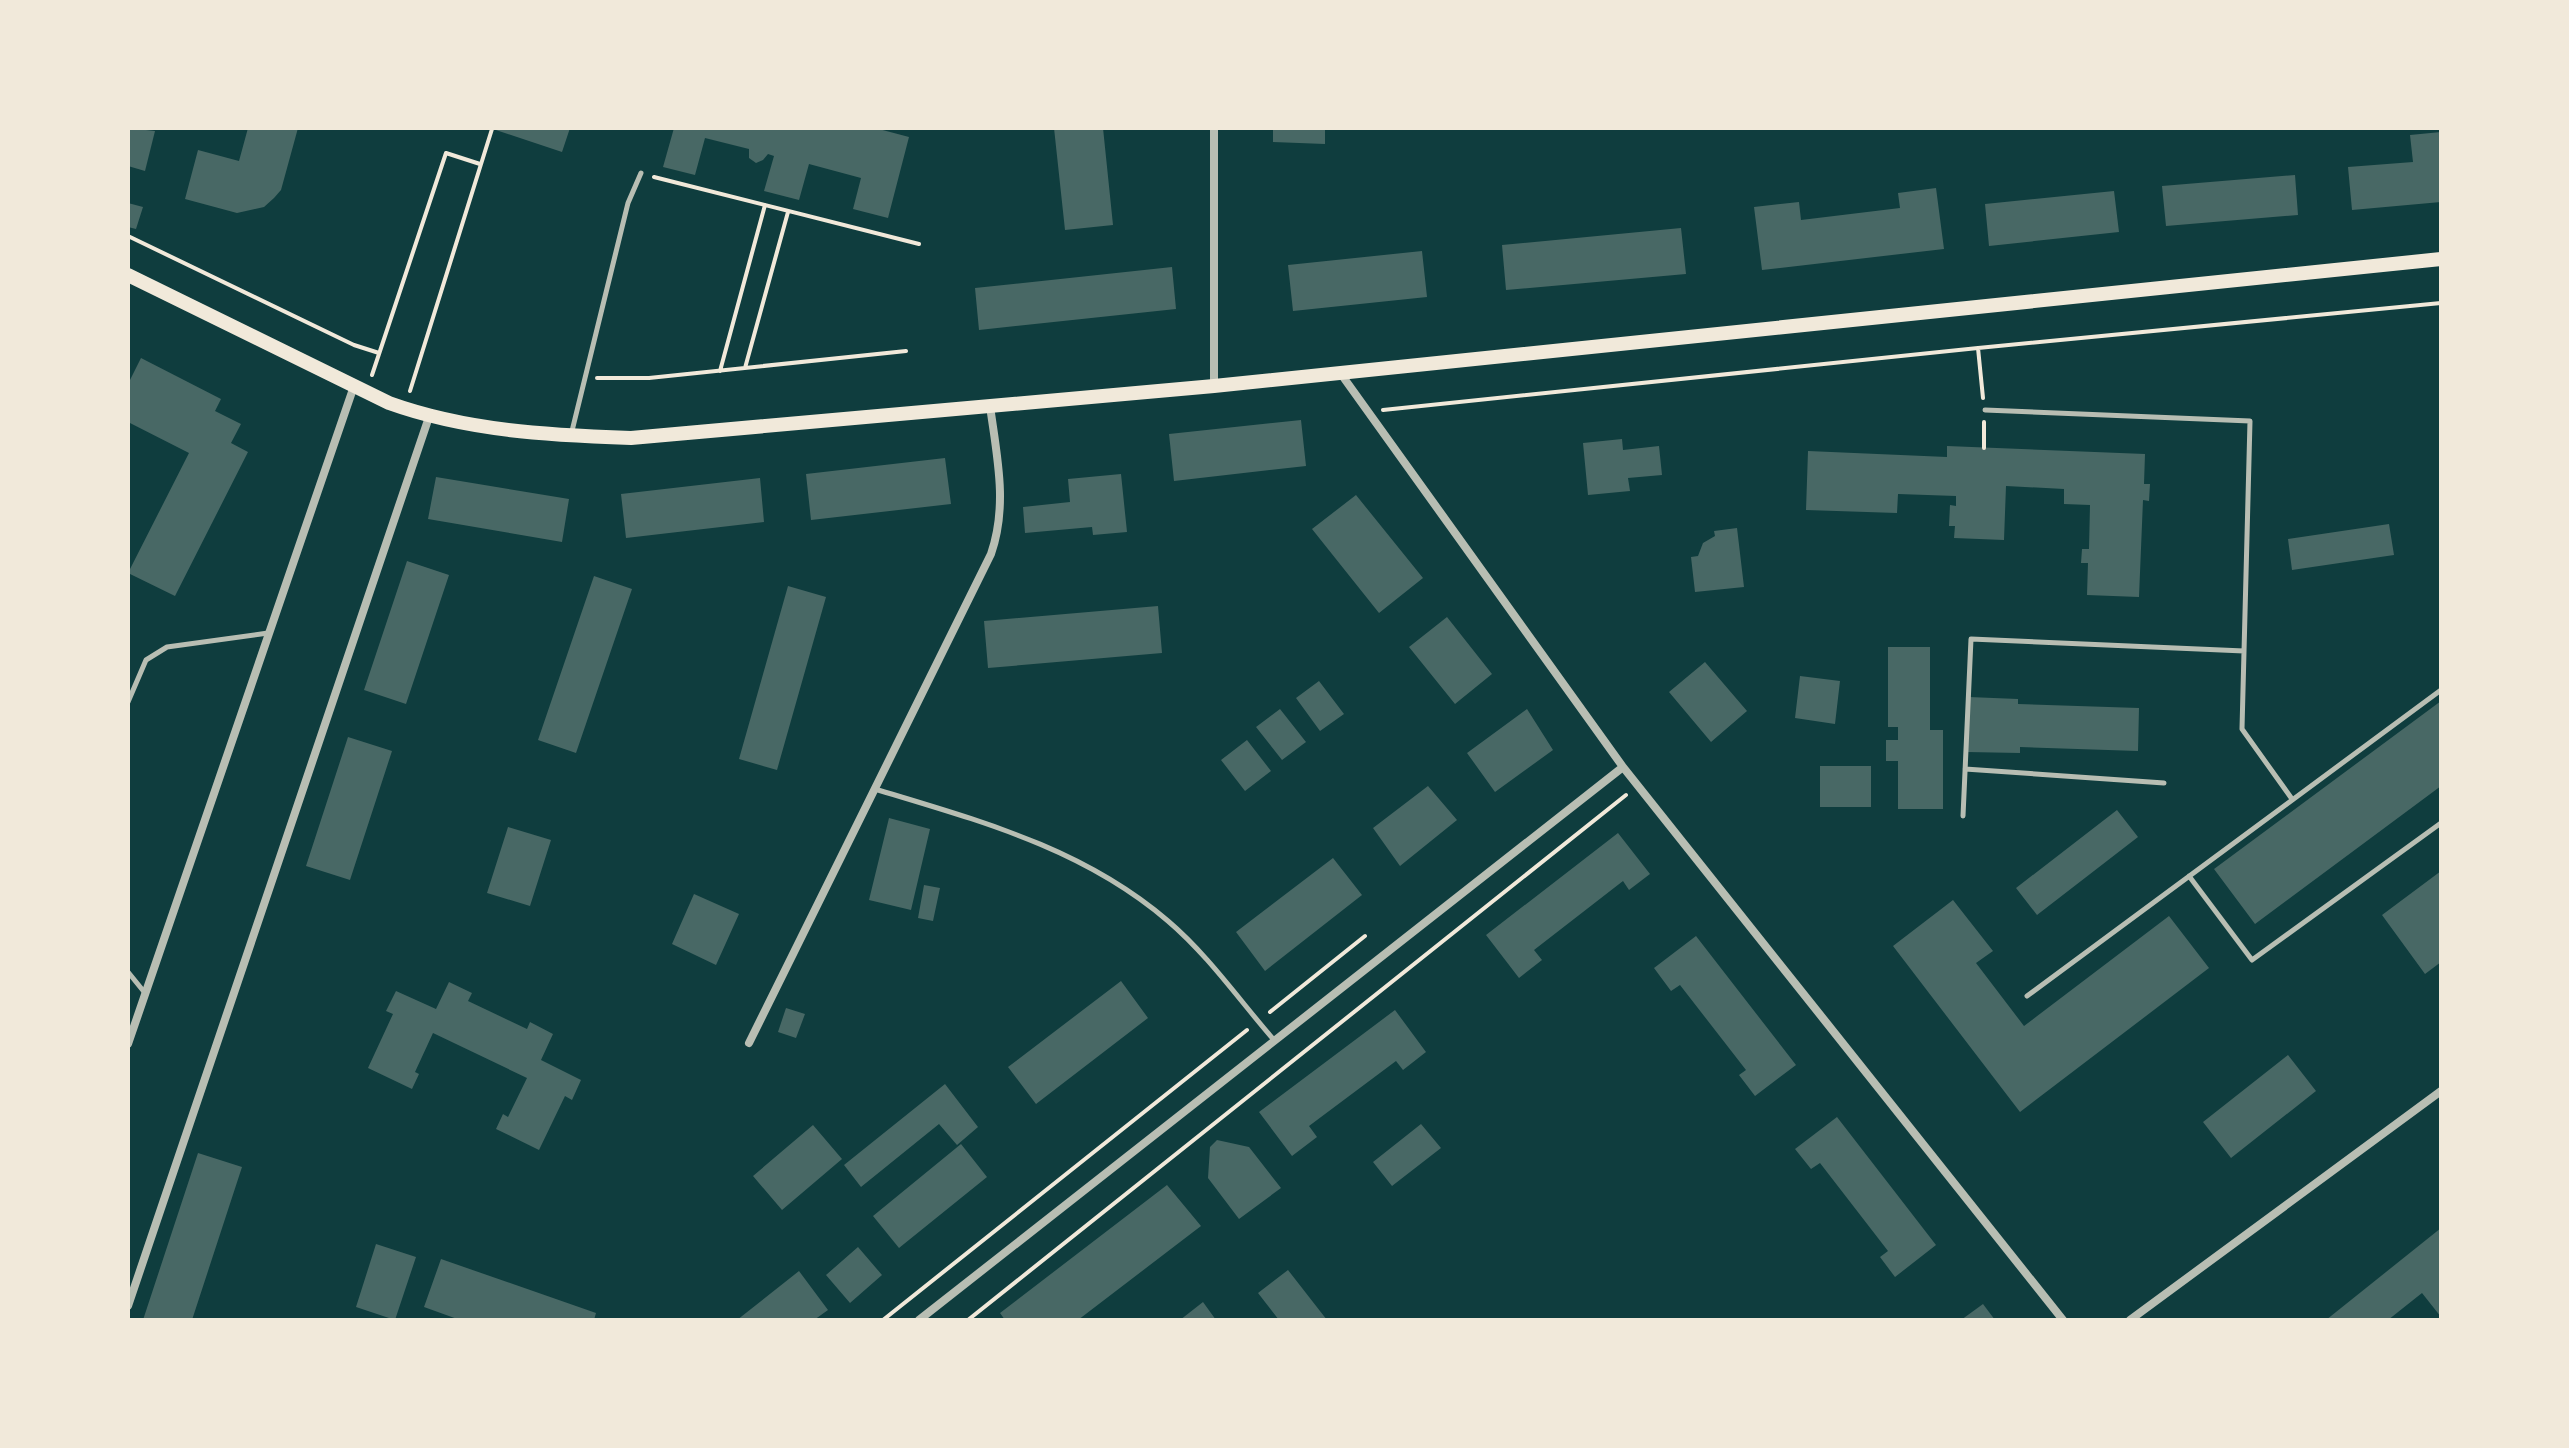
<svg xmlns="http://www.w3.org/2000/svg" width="2569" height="1448" font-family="'DM Sans',sans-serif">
	<rect width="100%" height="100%" fill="#0f3d3e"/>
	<path fill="#486865" d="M 128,128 L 155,131 L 145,171 L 128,166 Z
		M 248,128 L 298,128 L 281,190 L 274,198 L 264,207 L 237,213 L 185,199 L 198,150 L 239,161 Z
		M 490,128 L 570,128 L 562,152 Z
		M 674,128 L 875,128 L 909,137 L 888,218 L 853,209 L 861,178 L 809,164 L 799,200 L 764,191 L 774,156 L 768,154 L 763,160 L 756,163 L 749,158 L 749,149 L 705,138 L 695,175 L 663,167 Z
		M 1054,128 L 1103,128 L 1113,225 L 1065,230 Z
		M 1273,128 L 1325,128 L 1325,144 L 1273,142 Z
		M 2441,132 L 2441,202 L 2352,210 L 2348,167 L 2413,162 L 2410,135 Z
		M 2295,175 L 2298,215 L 2166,226 L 2162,186 Z
		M 1936,188 L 1944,249 L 1762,270 L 1754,207 L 1799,202 L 1801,220 L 1900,208 L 1898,193 Z
		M 2114,191 L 2119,232 L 1989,246 L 1985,204 Z
		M 128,203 L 143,207 L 136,229 L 128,227 Z
		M 1681,228 L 1686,274 L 1506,290 L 1502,245 Z
		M 1422,251 L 1427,297 L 1293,311 L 1288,265 Z
		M 1172,267 L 1176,309 L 979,330 L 975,288 Z
		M 141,358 L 221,399 L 215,411 L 241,424 L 231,443 L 248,452 L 175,596 L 128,573 L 189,453 L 128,422 L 128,384 Z
		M 1301,420 L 1306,466 L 1174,481 L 1169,434 Z
		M 1622,439 L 1623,450 L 1659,446 L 1662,475 L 1628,478 L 1630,491 L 1588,495 L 1583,443 Z
		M 1947,446 L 2145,454 L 2144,484 L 2150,484 L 2149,501 L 2143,500 L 2139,597 L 2087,595 L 2088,563 L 2081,563 L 2082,549 L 2089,549 L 2090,505 L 2064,504 L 2064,489 L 2006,486 L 2004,540 L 1954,538 L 1955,526 L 1949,526 L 1950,505 L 1956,506 L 1956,496 L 1898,494 L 1897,513 L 1806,510 L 1808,451 L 1947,457 Z
		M 945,458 L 951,504 L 811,520 L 806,474 Z
		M 1121,474 L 1127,532 L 1093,535 L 1092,527 L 1025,533 L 1023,507 L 1070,502 L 1068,479 Z
		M 436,477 L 569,499 L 562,542 L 428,519 Z
		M 760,478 L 764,522 L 626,538 L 621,494 Z
		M 1356,495 L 1423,578 L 1379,613 L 1312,529 Z
		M 2389,524 L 2394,555 L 2292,570 L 2288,539 Z
		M 1737,528 L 1744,587 L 1695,592 L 1691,557 L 1698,556 L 1703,543 L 1715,536 L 1714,531 Z
		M 407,561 L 449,575 L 406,704 L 364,690 Z
		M 594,576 L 632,589 L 576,753 L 538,740 Z
		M 788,586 L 826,597 L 777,770 L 739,759 Z
		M 1158,606 L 1162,653 L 988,668 L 984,621 Z
		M 1447,617 L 1492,674 L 1455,704 L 1409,647 Z
		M 1888,647 L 1930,647 L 1930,730 L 1943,730 L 1943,809 L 1898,809 L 1898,761 L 1886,761 L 1886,740 L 1898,740 L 1898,727 L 1888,727 Z
		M 1705,662 L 1747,711 L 1711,742 L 1669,692 Z
		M 1800,676 L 1840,681 L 1835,724 L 1795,718 Z
		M 1319,681 L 1344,714 L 1320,731 L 1296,698 Z
		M 1969,697 L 2018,699 L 2018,704 L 2139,708 L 2138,751 L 2020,747 L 2020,753 L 1967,752 Z
		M 2441,701 L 2441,786 L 2255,924 L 2214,869 Z
		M 1280,709 L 1306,742 L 1282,760 L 1256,727 Z
		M 1527,709 L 1553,750 L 1495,792 L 1467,753 Z
		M 348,737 L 392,751 L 350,880 L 306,866 Z
		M 1247,740 L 1271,771 L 1245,791 L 1221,760 Z
		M 1820,766 L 1871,766 L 1871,807 L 1820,807 Z
		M 1428,786 L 1457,820 L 1400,866 L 1373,828 Z
		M 2117,810 L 2138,837 L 2037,915 L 2016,888 Z
		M 889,818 L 930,829 L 911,910 L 869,900 Z
		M 508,827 L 551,840 L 530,906 L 487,893 Z
		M 1618,833 L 1650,874 L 1629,890 L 1623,881 L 1534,950 L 1542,960 L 1519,978 L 1486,935 Z
		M 1333,858 L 1362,895 L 1265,971 L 1236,932 Z
		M 2441,871 L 2441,962 L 2425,974 L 2382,915 Z
		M 924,885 L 940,888 L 933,921 L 918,918 Z
		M 694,894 L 739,914 L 716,965 L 672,944 Z
		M 1953,900 L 1993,951 L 1976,963 L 2024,1026 L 2169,916 L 2209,968 L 2020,1112 L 1893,946 Z
		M 1696,936 L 1796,1065 L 1755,1096 L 1739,1075 L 1746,1070 L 1680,985 L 1671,991 L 1654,968 Z
		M 1121,981 L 1148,1018 L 1036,1104 L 1008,1067 Z
		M 449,982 L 472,993 L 468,1001 L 527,1029 L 530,1022 L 553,1034 L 541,1060 L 581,1080 L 572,1100 L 565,1096 L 539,1150 L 496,1129 L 503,1114 L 508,1117 L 527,1078 L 433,1033 L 415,1072 L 419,1074 L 412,1089 L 368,1068 L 393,1014 L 386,1011 L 396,991 L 436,1009 Z
		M 786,1008 L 805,1014 L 796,1038 L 778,1032 Z
		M 1395,1010 L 1426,1052 L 1403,1070 L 1396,1061 L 1309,1126 L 1317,1137 L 1292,1156 L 1259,1112 Z
		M 2288,1055 L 2316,1091 L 2231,1158 L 2203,1122 Z
		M 945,1084 L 978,1127 L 957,1145 L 939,1124 L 861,1187 L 844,1165 Z
		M 1837,1117 L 1936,1245 L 1895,1277 L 1880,1257 L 1888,1251 L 1820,1163 L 1811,1169 L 1795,1149 Z
		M 1421,1124 L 1441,1148 L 1392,1186 L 1373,1162 Z
		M 813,1125 L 842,1159 L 782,1210 L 753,1176 Z
		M 1217,1140 L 1249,1147 L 1281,1188 L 1239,1219 L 1208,1178 L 1210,1147 Z
		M 961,1144 L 987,1177 L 899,1248 L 873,1216 Z
		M 198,1153 L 242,1167 L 192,1320 L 143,1320 Z
		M 1167,1185 L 1201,1226 L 1078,1320 L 1005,1320 L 1000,1313 Z
		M 2441,1228 L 2441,1317 L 2422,1293 L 2388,1320 L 2326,1320 Z
		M 376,1244 L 416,1257 L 395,1320 L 356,1307 Z
		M 858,1247 L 882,1275 L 850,1303 L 826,1275 Z
		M 441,1259 L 596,1313 L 594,1320 L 460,1320 L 424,1307 Z
		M 1288,1270 L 1327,1320 L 1279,1320 L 1258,1293 Z
		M 799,1271 L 828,1310 L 814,1320 L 737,1320 Z
		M 1203,1302 L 1216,1320 L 1180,1320 Z
		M 1983,1304 L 1995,1320 L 1961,1320 Z"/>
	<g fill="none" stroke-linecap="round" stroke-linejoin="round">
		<path stroke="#f1e9da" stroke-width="4" d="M 654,177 L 919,244
			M 128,236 L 354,345 L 379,353
			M 1978,348 L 2441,303
			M 745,368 L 788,212
			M 720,371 L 765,205
			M 372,375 L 446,153 L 480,164
			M 597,378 L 649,378 L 906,351
			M 410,391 L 492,129
			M 1383,410 L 1978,348 L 1983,398
			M 1984,448 L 1984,422
			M 1270,1012 L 1365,936
			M 883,1320 L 1247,1030
			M 968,1320 L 1626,795"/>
		<path stroke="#b8beb3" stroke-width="5" d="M 1985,410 L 2250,421 L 2242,729 L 2292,799
			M 571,435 L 628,203 L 641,173
			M 128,702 L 146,660 L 167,647 L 268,633
			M 1965,769 L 2164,783
			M 875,789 C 980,821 1083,848 1168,921 C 1208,955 1240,1001 1274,1040
			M 1963,816 L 1971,639 L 2244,651
			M 2189,876 L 2252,960 L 2441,823
			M 128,972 L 145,993
			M 2027,996 L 2441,690"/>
		<path stroke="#b8beb3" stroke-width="8" d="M 1341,374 L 1623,767 L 2063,1320
			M 1214,386 L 1214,128
			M 749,1043 L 991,554 C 1008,505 997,457 990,406
			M 128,1044 L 354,386
			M 128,1306 L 429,417
			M 919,1320 L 1623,767
			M 2130,1320 L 2441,1091"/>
		<path stroke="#f1e9da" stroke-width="14" d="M 128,275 L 389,403 C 467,431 548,435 631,438 L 1214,386 L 2441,259"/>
	</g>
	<rect width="2569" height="1448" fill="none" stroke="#f1e9da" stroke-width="260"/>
</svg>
